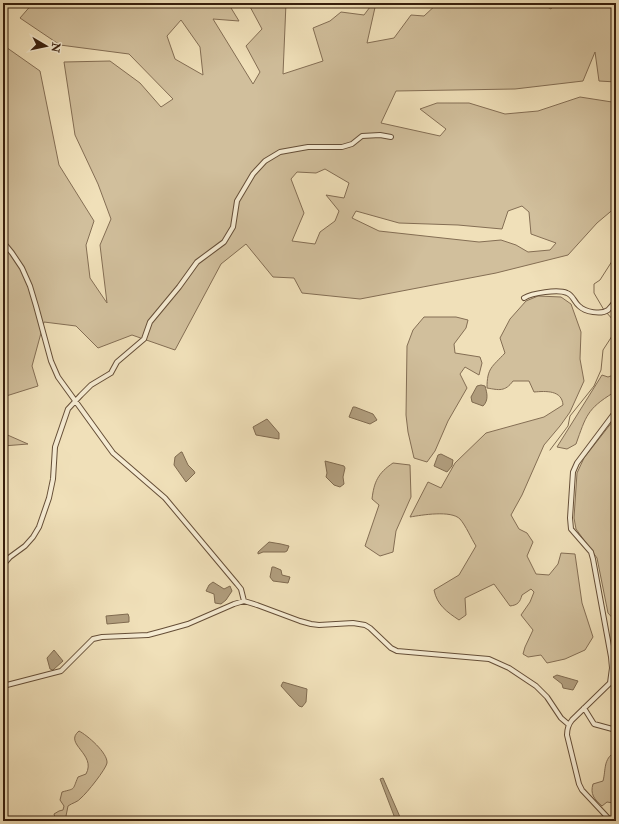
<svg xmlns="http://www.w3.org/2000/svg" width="619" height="824" font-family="'IM FELL Double Pica',serif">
	<rect width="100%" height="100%" fill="#f0e0b9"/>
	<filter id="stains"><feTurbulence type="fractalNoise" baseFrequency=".005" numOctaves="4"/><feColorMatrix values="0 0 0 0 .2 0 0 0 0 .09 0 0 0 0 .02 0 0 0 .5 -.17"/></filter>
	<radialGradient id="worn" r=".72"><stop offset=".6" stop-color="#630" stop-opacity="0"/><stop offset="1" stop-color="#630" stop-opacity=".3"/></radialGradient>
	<path fill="#d1bf9c" stroke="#846e54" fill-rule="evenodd" d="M 33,3 L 56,3 L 75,7 L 78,3 L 158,3 L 169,6 L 170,3 L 228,3 L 239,21 L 213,19 L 253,84 L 260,72 L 246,46 L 262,29 L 248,3 L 286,3 L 283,74 L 323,61 L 313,28 L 330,21 L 341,12 L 364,15 L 373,3 L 376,3 L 367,43 L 394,38 L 411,15 L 424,16 L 438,3 L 540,3 L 551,9 L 553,6 L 566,3 L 616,3 L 616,82 L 599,81 L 595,52 L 583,81 L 515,89 L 396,91 L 381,123 L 440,136 L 446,129 L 420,109 L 437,103 L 469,103 L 505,114 L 538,111 L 580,97 L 612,102 L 616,104 L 616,207 L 597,223 L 568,255 L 496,273 L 360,299 L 302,293 L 294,278 L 273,277 L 246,244 L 221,264 L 175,350 L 132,335 L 98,348 L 76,326 L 44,322 L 32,366 L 38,386 L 3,397 L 3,45 L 40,71 L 59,165 L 94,221 L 86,245 L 90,278 L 107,303 L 100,245 L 111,219 L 98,184 L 75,135 L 64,62 L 110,61 L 140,83 L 161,107 L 173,99 L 129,54 L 60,45 L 20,18 ZM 181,20 L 200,47 L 203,75 L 175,59 L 167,36 ZM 325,169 L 349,183 L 344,198 L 326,195 L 339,211 L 335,221 L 320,232 L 315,244 L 292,241 L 304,213 L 291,179 L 297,172 L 316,173 ZM 522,206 L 529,212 L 531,234 L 556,243 L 550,250 L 528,252 L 516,245 L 501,240 L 479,242 L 379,231 L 352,218 L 356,211 L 399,223 L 458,225 L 502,229 L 508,211 Z
		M 538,296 L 561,297 L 571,304 L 581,332 L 580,359 L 584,381 L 570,412 L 560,426 L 544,445 L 522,495 L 511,515 L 519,529 L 527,533 L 533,542 L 527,556 L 536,574 L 549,575 L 558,564 L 561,553 L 575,554 L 582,603 L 593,637 L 585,650 L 565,659 L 547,663 L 541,655 L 528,657 L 523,654 L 525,647 L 533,630 L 521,615 L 530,602 L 534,592 L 531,589 L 522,595 C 520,602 518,605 510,606 L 494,584 L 465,598 L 466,615 L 459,620 C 447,612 437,605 434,590 L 459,575 L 476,546 C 471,538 466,526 460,519 C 451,510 422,515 410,517 L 428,482 L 441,488 L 455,463 L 486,433 L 544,417 L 563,405 C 562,390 546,391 534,392 L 529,381 L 513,381 C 505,392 499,390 487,388 C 487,368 492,367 505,353 L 500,338 L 510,319 L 526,301 Z
		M 424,317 L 456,317 L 468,320 L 466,328 L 454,344 L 455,353 L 480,357 L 482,363 L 479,375 L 465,367 L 460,374 L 467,388 L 448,421 L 435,451 L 427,462 L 414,458 L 408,432 L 406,415 L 407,346 L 413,330 Z
		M 616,374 L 616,394 L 613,393 C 587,409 586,416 576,444 L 567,449 L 557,447 L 602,375 L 608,377 Z
		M 616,417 L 616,622 L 608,613 L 597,558 L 576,529 L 574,518 L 577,473 L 584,458 Z
		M 3,433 L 28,444 L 3,446 Z
		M 393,463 L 410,465 L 411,497 L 396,531 L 393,552 L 380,556 L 365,546 L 379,505 L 372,499 C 374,482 378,473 393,463 Z
		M 79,731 C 87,735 108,753 107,763 C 106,769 87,793 81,798 C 78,802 72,803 68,806 L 65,821 L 56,821 L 54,814 L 59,811 L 63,810 L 64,806 L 60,800 L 62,792 C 76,788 72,791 78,777 L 86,774 C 97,754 63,744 79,731 Z
		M 615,752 L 616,752 L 616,805 L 613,803 L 607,802 L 602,806 C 594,799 590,794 593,784 L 603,781 C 606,770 603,759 615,752 Z"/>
	<path fill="#b19e7e" stroke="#806b50" d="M 481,385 L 485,386 C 487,393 489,400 483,406 L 472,402 L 471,397 L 477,386 Z
		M 353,407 L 355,407 L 373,414 L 377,420 L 370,424 L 349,417 Z
		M 267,419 L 279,433 L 279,439 L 256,435 L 253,427 Z
		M 181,452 L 182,452 L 188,465 L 194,471 L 195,473 L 186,482 L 174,465 L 175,457 Z
		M 441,454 L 453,460 L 452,466 L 447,472 L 434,466 L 438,455 Z
		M 325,461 L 344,466 L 345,468 L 343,477 L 344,484 L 340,487 L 334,485 L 326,477 L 327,473 Z
		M 269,542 L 281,544 L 289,546 L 287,551 L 285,552 L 263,552 L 258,554 L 258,552 Z
		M 272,567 L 274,567 L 281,570 L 282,575 L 290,577 L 288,583 L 273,581 L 270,577 Z
		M 213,582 L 224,589 L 230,586 L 232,591 L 226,600 L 221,604 L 215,603 L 214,594 L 206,591 L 209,585 Z
		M 128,614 L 129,617 L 129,622 L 107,624 L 106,616 Z
		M 54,650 L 63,661 L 53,670 L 50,669 L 47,658 Z
		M 557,675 L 578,681 L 573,690 L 563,688 L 562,684 L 553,677 Z
		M 283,682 L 307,689 L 306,702 L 302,707 L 299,706 L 281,686 Z
		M 383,778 L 400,817 L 397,821 L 396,821 L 380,779 Z"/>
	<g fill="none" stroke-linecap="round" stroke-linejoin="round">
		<path stroke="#806b50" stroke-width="1" d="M 604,310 L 594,293 L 594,284 L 600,280 L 616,255
			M 606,312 L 614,321 L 616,328
			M 550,450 L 568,426 L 570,416 L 594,386 L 601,370 L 603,350 L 616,330"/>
		<defs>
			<path id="minor" d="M 3,242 L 12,253 L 22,268 L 30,286 L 36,306 L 51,361 L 58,377 L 113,453 L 165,498 L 237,584 L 241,589 L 244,601
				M 524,298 C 532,293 558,289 567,293 C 573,295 574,302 579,306 C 585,312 601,315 608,310 C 611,307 614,303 616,300
				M 3,565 L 10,557 L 25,546 L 33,537 L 39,527 L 49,498 L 53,479 L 55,447 L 68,409 L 81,395 L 91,385 L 111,373 L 117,362 L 144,339 L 150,322 L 179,287 L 197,262 L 224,242 L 233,227 L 237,201 L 253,174 L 265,161 L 280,152 L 308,147 L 342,147 L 352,144 L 362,136 L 380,135 L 391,137
				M 610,683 L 616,682
				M 3,686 L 61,671 L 93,639 L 102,637 L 148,635 L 163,631 L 188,624 L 234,604 L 244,601 L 257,605 L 300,621 L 311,624 L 319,625 L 353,623 L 365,625 L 370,628 L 391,648 L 397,651 L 489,659 L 509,668 L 536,686 L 547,697 L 561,718 L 568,724
				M 584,708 L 594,724 L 616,730
				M 611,821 L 582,790 L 579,784 L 567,735 C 567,729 568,725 572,720 L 610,683 L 612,668 L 611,657 L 593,559 L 591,552 L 571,529 L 570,518 L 573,472 L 577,463 L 616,411"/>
		</defs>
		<use href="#minor" stroke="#654e37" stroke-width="6"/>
		<use href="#minor" stroke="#f5ebd2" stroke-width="4"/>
	</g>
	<rect width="619" height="824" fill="none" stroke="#f0e0b9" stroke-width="16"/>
	<rect x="4" y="4" width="611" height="816" fill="none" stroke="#371e0c" stroke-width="2"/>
	<rect x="8" y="8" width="603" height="808" fill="none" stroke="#371e0c"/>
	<g transform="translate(46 46) rotate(99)" stroke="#f5ebd2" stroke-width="3" paint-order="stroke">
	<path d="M0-3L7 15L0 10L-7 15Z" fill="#371e0c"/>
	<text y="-6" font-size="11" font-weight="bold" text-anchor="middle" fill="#371e0c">N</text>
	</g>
	<rect width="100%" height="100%" filter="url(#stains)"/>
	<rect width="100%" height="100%" fill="url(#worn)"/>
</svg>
